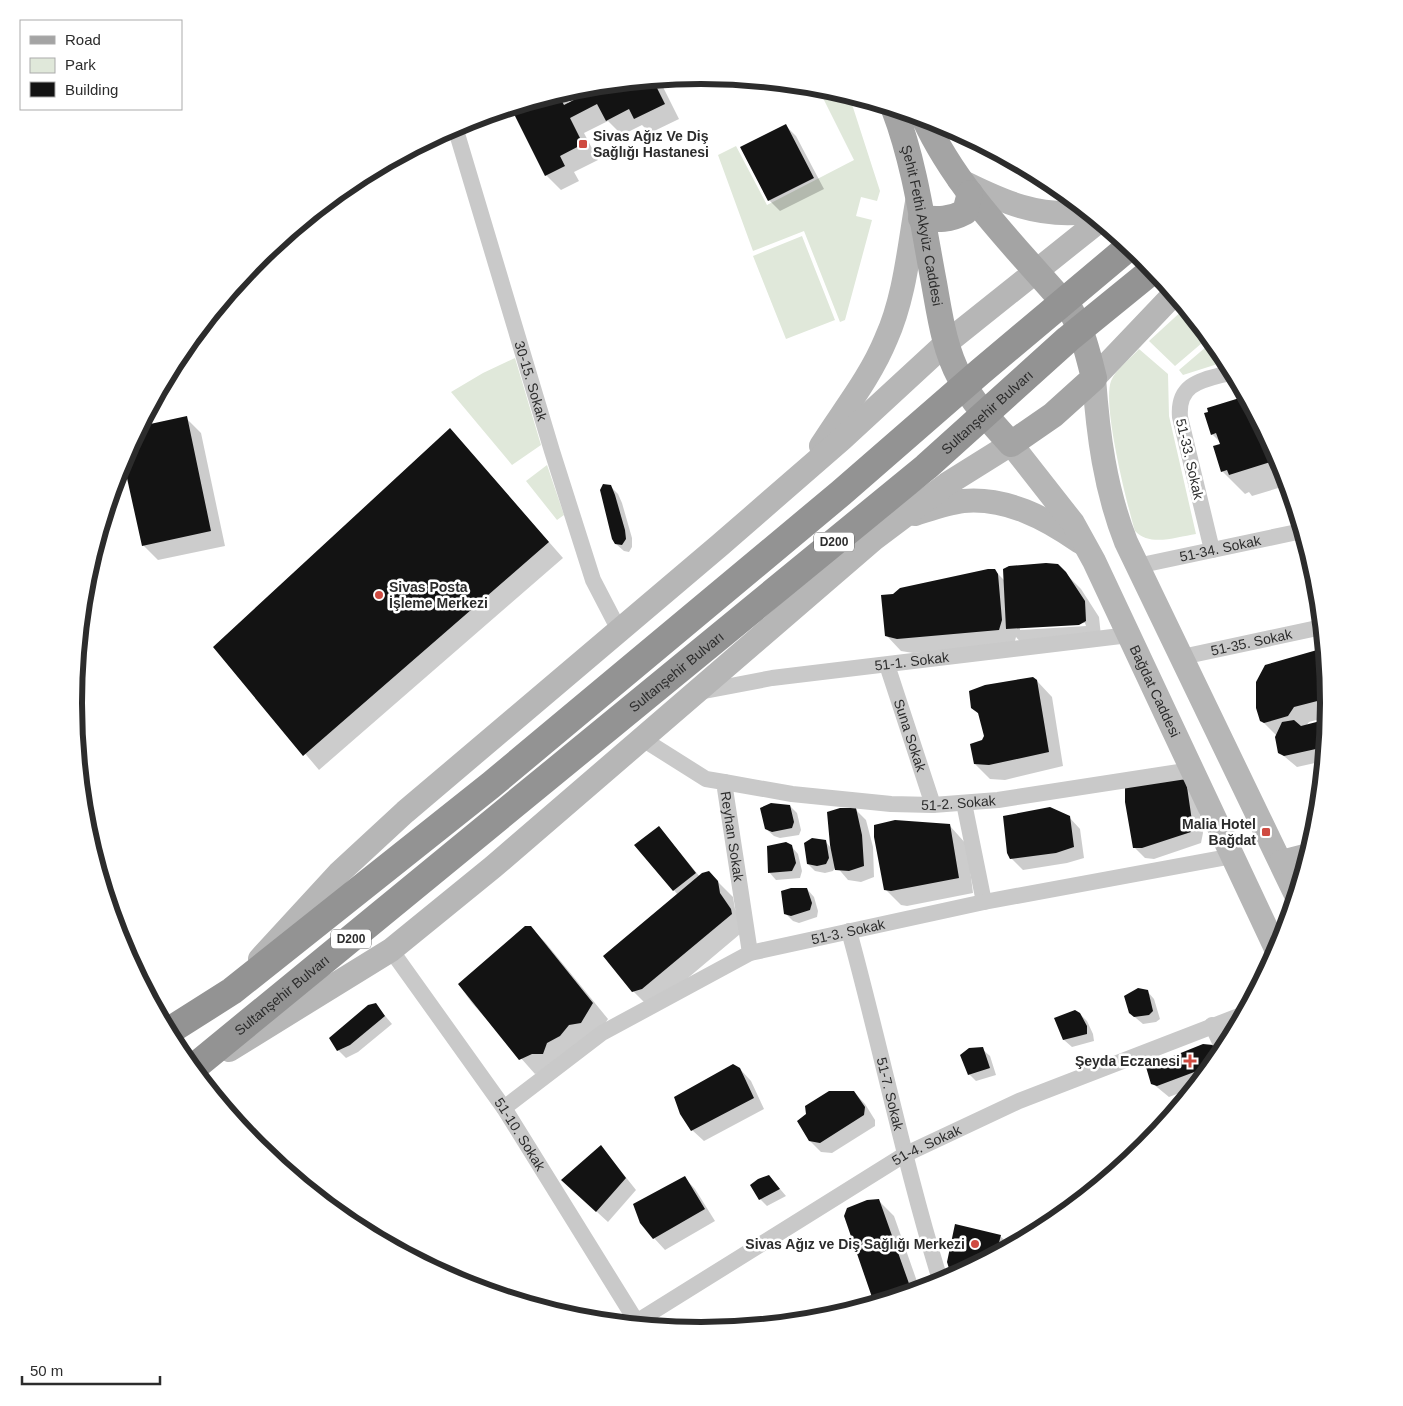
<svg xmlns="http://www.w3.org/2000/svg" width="1403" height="1406" font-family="Arial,sans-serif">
	<rect width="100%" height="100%" fill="#fff"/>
	<path fill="#e0e8da" d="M 806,86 L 824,87 L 849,95 L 880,191 L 877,201 L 861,197 L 856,216 L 872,220 L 845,320 L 840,322 L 804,231 L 753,251 L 718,155 L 736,146 L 767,205 L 854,160 L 820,92 L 804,92 L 802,87 Z
		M 802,236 L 835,320 L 786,339 L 753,256 Z
		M 1185,308 L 1209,337 L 1175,366 L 1149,341 Z
		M 1213,341 L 1227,361 L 1183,375 L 1179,370 Z
		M 1139,349 L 1168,374 L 1169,416 L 1196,534 C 1176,537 1150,547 1135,531 C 1127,504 1102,405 1111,381 C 1116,369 1130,359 1139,349 Z
		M 515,358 L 541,445 L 512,465 L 451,392 L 483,373 Z
		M 547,465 L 564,515 L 557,520 L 526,481 Z"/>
	<path fill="#0003" fill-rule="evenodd" d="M 659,79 L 679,119 L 650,133 L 642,125 L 622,135 L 608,121 L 584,133 L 598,160 L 574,172 L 579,181 L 561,190 L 546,175 L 512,108 L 563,92 L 569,104 L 593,92 L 590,86 Z
		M 785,125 L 796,136 L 824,189 L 780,211 L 769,200 Z
		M 1246,397 L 1282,463 L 1288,485 L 1252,496 L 1249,492 L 1245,494 L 1222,471 L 1222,444 L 1212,434 Z
		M 186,418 L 201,433 L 225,546 L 158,560 L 143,545 Z
		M 464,445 L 563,558 L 319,770 L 215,647 Z
		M 610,486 L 618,494 L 622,503 L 632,538 L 632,547 L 629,552 L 624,551 L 616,544 Z
		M 1057,565 L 1081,589 L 1099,617 L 1101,636 L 1022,644 L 1016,637 L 1014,645 L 913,653 L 901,651 L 886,635 L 893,596 L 994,570 L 1005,581 ZM 1085,623 L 1086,626 L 1020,630 L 1020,627 Z
		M 1324,649 L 1329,703 L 1328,717 L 1309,722 L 1306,726 L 1328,721 L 1324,761 L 1297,767 L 1279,752 L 1277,736 L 1261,720 L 1266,666 Z
		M 1037,681 L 1052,697 L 1063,766 L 1005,780 L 990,779 L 975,764 L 985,736 L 980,715 L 972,708 Z
		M 1174,778 L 1196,793 L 1203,833 L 1201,843 L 1154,859 L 1145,858 L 1134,847 Z
		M 790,806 L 797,813 L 801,830 L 799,835 L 780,838 L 774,836 L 766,829 Z
		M 855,809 L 866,820 L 873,847 L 874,877 L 861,882 L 848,880 L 836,866 L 833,871 L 825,873 L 815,871 L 808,864 L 825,841 L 831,848 Z
		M 1069,817 L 1080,829 L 1084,858 L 1067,863 L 1023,870 L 1011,858 Z
		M 950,826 L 967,845 L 973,893 L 907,906 L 901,905 L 885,889 Z
		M 659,827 L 700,877 L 709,873 L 733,897 L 735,909 L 746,925 L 746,929 L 657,1004 L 648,1006 L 633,991 L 678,895 L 636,845 Z
		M 791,846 L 798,854 L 802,871 L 800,878 L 776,880 L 769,872 Z
		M 807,889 L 814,897 L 818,911 L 817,917 L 799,923 L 793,921 L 785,913 Z
		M 525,927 L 530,927 L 545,942 L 608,1019 L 596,1037 L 548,1069 L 535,1074 L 472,1003 L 459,985 Z
		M 1147,991 L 1154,999 L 1160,1019 L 1156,1022 L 1143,1024 L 1130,1013 Z
		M 375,1004 L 392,1024 L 358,1052 L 346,1058 L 338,1050 Z
		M 1080,1014 L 1087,1021 L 1093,1034 L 1094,1041 L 1072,1047 L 1064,1040 L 1056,1019 Z
		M 982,1049 L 990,1056 L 996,1075 L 976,1081 L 969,1074 Z
		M 1221,1055 L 1195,1087 L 1169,1097 L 1152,1083 Z
		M 740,1069 L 751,1081 L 764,1109 L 704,1141 L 692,1130 Z
		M 854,1092 L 865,1104 L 875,1120 L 875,1126 L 832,1153 L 821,1152 L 810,1141 L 807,1114 Z
		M 601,1146 L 636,1190 L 608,1222 L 574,1191 Z
		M 769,1176 L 786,1196 L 767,1206 L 760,1199 Z
		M 684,1177 L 695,1189 L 715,1221 L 665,1250 L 654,1238 Z
		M 879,1201 L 894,1216 L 920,1290 L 876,1303 L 846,1216 Z
		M 1000,1236 L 1011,1246 L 953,1277 Z"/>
	<path fill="#131313" d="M 653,80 L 665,104 L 634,119 L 629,109 L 606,121 L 597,104 L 570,118 L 583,144 L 560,156 L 565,166 L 545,176 L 511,108 L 558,94 L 564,105 L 591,91 L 589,86 Z
		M 786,124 L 814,178 L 768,201 L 740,147 Z
		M 1246,396 L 1280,459 L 1229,475 L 1227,470 L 1221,472 L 1213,446 L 1220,444 L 1216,433 L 1211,435 L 1204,413 L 1208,412 L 1207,408 Z
		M 187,416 L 211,531 L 142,546 L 123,460 L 141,426 Z
		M 450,428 L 549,542 L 303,756 L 213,647 Z
		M 603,484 L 611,485 L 615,495 L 625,530 L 626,539 L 622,545 L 615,544 L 612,539 L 600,490 Z
		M 1046,563 L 1058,564 L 1066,572 L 1085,601 L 1086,621 L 1079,625 L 1006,629 L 1003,569 L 1009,566 Z
		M 988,569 L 995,569 L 998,574 L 1002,620 L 999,630 L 897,639 L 885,636 L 881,595 L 893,594 L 900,588 Z
		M 1324,648 L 1329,698 L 1294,707 L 1288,716 L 1264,723 L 1260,721 L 1256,708 L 1256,682 L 1265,665 Z
		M 1033,677 L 1037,680 L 1049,752 L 989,765 L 974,764 L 970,744 L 982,740 L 984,736 L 978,713 L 971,708 L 969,691 L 985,685 Z
		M 1328,719 L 1325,747 L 1284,756 L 1278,753 L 1275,737 L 1282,722 L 1294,720 L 1301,726 Z
		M 1174,777 L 1186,780 L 1192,821 L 1191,832 L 1142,848 L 1133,848 L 1125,802 L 1125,785 Z
		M 771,803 L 790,805 L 794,822 L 792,828 L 772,832 L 765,829 L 760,808 Z
		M 1050,807 L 1070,816 L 1074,847 L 1056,853 L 1010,859 L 1007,853 L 1003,816 Z
		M 840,808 L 856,808 L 862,835 L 864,866 L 849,871 L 835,870 L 830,845 L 827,812 Z
		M 895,820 L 950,824 L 959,878 L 891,891 L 884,890 L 874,837 L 874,825 Z
		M 659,826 L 696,873 L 673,891 L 634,845 Z
		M 812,838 L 826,840 L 829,858 L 826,864 L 817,866 L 807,864 L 804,843 Z
		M 786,842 L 792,845 L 796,863 L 792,871 L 768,873 L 767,846 Z
		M 709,871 L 718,881 L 720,893 L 731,909 L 732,914 L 642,989 L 632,992 L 603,956 L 702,873 Z
		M 791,888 L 807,888 L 812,903 L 810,910 L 791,916 L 784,914 L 781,891 Z
		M 525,926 L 531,926 L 593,1003 L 581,1023 L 569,1025 L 560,1036 L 547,1043 L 543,1054 L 532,1054 L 519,1060 L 458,984 Z
		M 1138,988 L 1148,990 L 1153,1011 L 1149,1015 L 1134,1017 L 1129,1013 L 1124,996 Z
		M 376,1003 L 385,1016 L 350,1045 L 337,1051 L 329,1038 L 368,1005 Z
		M 1075,1010 L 1080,1013 L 1087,1026 L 1087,1034 L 1063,1040 L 1054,1018 Z
		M 1203,1044 L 1213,1045 L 1219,1056 L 1213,1065 L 1157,1086 L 1151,1084 L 1146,1067 Z
		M 983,1047 L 990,1068 L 968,1075 L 960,1055 L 969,1048 Z
		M 733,1064 L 740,1068 L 754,1098 L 691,1131 L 680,1114 L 674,1097 Z
		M 829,1091 L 854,1091 L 865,1107 L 864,1115 L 820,1143 L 809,1141 L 797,1121 L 806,1114 L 805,1106 Z
		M 601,1145 L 626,1178 L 596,1212 L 561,1180 Z
		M 769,1175 L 780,1189 L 759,1200 L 750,1185 L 758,1179 Z
		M 685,1176 L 705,1209 L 653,1239 L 640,1223 L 633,1204 Z
		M 879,1199 L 912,1292 L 874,1303 L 844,1216 L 847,1208 L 867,1200 Z
		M 955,1224 L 1001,1235 L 996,1254 L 952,1278 L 947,1262 Z"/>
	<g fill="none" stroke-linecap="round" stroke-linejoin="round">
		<g stroke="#c9c9c9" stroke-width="16">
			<path id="s1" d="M 455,127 L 552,451 L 593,580 L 620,632"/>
			<path d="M 1212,550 L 1180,417 C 1177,381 1205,380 1233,372"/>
			<path id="s2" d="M 1137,566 L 1302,531"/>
			<path id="s3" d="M 1182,657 L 1322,627"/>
			<path id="s4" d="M 887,665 L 933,805"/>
			<path id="s5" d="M 699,692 L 772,678 L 1129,635"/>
			<path id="s6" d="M 641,738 L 706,779 L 724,782 L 750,953"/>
			<path id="s7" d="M 724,782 L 792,794 L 891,804 L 933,805 L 998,800 L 1192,770"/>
			<path d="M 964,803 L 984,902"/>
			<path id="s8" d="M 849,931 C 881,1048 905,1167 941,1283"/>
			<path id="s9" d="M 391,950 L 504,1108 L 638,1324"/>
			<path d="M 1212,1025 L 1224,1051"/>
			<path id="s10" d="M 504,1108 L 602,1033 L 750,953 L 984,902 L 1233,856"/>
			<path id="s11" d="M 633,1324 L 904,1155 L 1019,1101 L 1244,1014"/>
		</g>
		<g stroke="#b6b6b6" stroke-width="24">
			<path d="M 959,180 C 1003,202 1038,218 1088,212"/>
			<path d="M 1174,294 L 1094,378 C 1098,434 1105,489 1126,542 L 1296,895"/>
			<path d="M 821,446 C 843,411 870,378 886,339 C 905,297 909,247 917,202"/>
			<path d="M 915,514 C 931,509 947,503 963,501 C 1006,497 1046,518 1080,542"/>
			<path d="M 1281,862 L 1308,855"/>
			<path d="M 260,959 L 339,873 L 405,812 L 720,545 L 842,439 L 945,344 L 1099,221"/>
			<path id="s12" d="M 229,1050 L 391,950 L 493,867 L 874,539 L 947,484 L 1011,444 L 1073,523 L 1094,561 L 1277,951"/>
		</g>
		<g stroke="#a4a4a4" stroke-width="26">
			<path id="s13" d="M 894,109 C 915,164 923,225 934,283 C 940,316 944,348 960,378 C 973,403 992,423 1011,444 L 1053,415 L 1094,378 C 1088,354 1083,332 1071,311 C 1019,250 957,191 924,118"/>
			<path d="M 921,218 C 938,220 950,220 965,212 L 970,193"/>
		</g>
		<g stroke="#939393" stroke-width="28">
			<path d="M 169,1031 L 232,991 L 491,785 L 841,493 L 980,372 L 1130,246"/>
			<path id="s14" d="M 193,1068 L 926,467 L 1068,339 L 1154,269"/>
		</g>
	</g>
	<g fill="#cf4b41" stroke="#fff" stroke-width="2">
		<rect x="578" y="139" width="10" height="10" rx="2.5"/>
		<circle cx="379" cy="595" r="5"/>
		<rect x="1261" y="827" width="10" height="10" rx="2.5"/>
		<path d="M1187.5 1053.5h5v5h5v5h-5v5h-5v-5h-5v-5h5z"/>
		<circle cx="975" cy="1244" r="5"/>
	</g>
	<g text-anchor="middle" stroke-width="5" stroke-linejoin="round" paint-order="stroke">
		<g fill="#fff" stroke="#6b6b6b" stroke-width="1">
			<rect x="814" y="532.5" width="40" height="19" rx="4"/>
			<rect x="331" y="929.5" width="40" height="19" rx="4"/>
		</g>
		<g font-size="12" font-weight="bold" fill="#2c2c2c">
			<text x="834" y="546">D200</text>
			<text x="351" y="943">D200</text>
		</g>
		<g font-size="14" font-weight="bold" fill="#2c2c2c" stroke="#fff" text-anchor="end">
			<text x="593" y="141" text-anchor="start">Sivas Ağız Ve Diş<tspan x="593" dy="16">Sağlığı Hastanesi</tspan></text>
			<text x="389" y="592" text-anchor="start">Sivas Posta<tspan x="389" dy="16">İşleme Merkezi</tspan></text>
			<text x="1256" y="829">Malia Hotel<tspan x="1256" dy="16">Bağdat</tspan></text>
			<text x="1180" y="1066">Şeyda Eczanesi</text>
			<text x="965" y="1249">Sivas Ağız ve Diş Sağlığı Merkezi</text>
		</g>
		<g font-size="14" fill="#2c2c2c" stroke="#fff">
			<text dy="5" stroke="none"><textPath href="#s13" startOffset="120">Şehit Fethi Akyüz Caddesi</textPath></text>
			<text dy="5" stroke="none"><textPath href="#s1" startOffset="265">30-15. Sokak</textPath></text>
			<text dy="5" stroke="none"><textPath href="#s14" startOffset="1030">Sultanşehir Bulvarı</textPath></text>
			<text transform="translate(1190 459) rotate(77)" y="5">51-33. Sokak</text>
			<text dy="5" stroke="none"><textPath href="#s2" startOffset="85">51-34. Sokak</textPath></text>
			<text dy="5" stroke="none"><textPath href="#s3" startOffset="71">51-35. Sokak</textPath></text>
			<text dy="5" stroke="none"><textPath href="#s5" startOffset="215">51-1. Sokak</textPath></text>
			<text dy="5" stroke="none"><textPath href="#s14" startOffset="625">Sultanşehir Bulvarı</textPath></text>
			<text dy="5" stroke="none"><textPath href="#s12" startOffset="1279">Bağdat Caddesi</textPath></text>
			<text dy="5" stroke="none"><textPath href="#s4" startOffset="74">Suna Sokak</textPath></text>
			<text dy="5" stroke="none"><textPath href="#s7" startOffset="236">51-2. Sokak</textPath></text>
			<text dy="5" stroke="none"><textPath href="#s6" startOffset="150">Reyhan Sokak</textPath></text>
			<text dy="5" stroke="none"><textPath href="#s10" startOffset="392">51-3. Sokak</textPath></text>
			<text dy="5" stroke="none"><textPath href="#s14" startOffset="115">Sultanşehir Bulvarı</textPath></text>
			<text dy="5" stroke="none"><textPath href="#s8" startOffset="168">51-7. Sokak</textPath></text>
			<text dy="5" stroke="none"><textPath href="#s9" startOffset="225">51-10. Sokak</textPath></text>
			<text dy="5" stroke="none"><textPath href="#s11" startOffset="344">51-4. Sokak</textPath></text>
		</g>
	</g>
	<path d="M0 0H1403V1406H0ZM82 703a619 619 0 1 1 1238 0a619 619 0 1 1-1238 0Z" fill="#fff" fill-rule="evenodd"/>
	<path fill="none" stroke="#2c2c2c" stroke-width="6" d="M82 703a619 619 0 1 1 1238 0a619 619 0 1 1-1238 0Z"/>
	<rect x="20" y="20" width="162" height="90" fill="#ffffff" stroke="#ababab"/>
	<rect x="30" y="36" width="25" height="8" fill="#a4a4a4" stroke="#ababab"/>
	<text x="65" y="45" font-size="15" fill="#2c2c2c">Road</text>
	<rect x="30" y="58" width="25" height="15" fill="#e0e8da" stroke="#ababab"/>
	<text x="65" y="70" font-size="15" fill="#2c2c2c">Park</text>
	<rect x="30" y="82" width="25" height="15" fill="#131313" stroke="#ababab"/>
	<text x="65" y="95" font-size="15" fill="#2c2c2c">Building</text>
	<path d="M22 1376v8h138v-8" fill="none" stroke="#2c2c2c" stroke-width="2.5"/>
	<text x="30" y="1376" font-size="15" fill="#2c2c2c" stroke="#ffffff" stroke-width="4" paint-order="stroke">50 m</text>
</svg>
